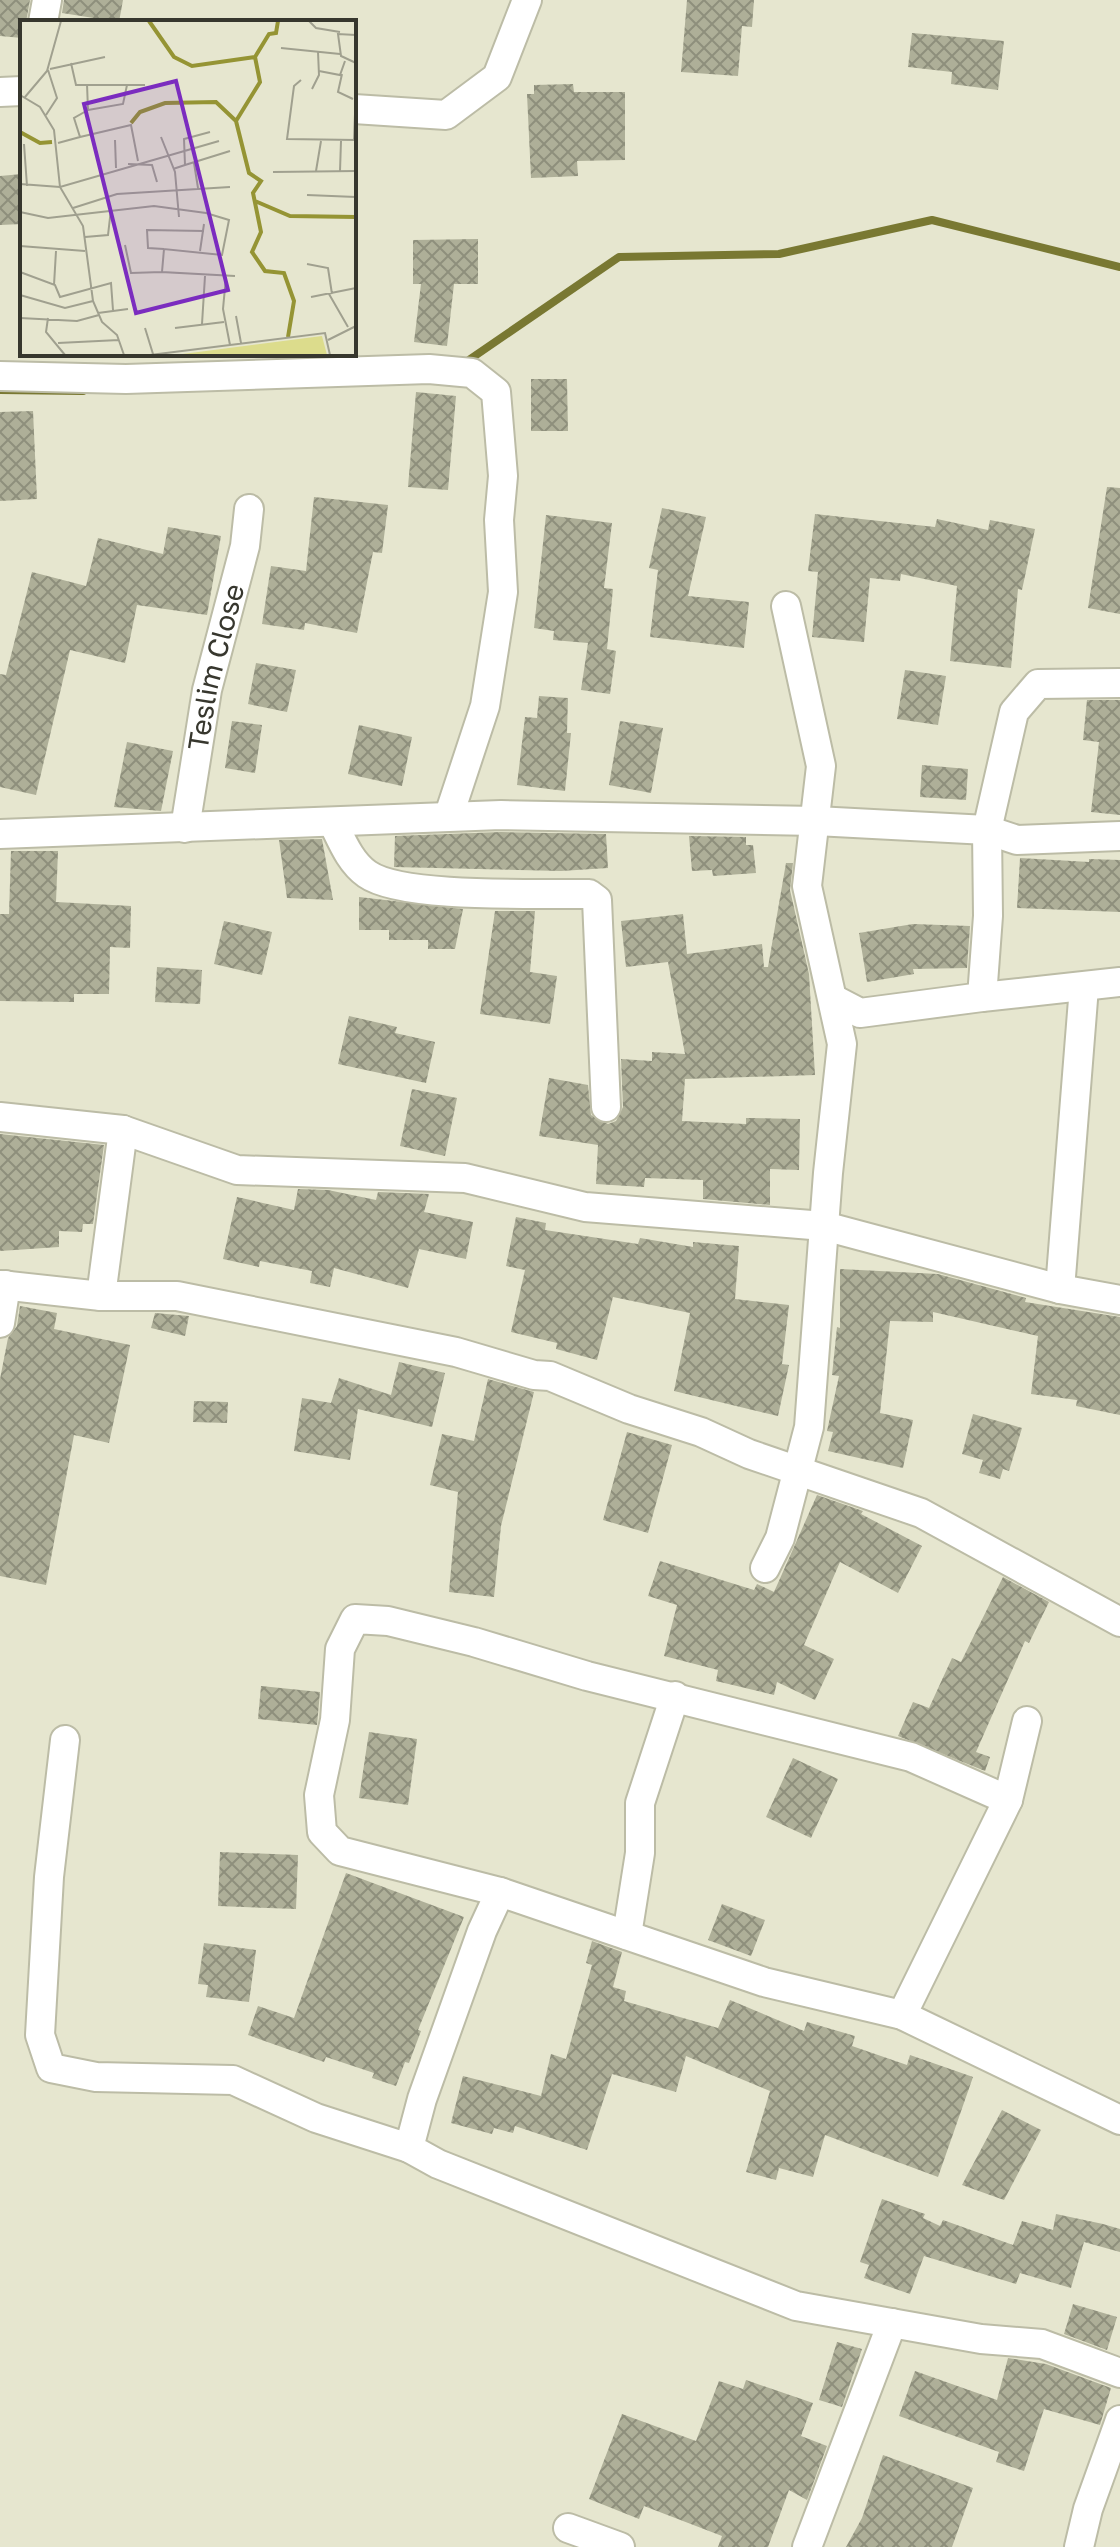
<svg xmlns="http://www.w3.org/2000/svg" width="1120" height="2547" font-family="'Golos Text',sans-serif">
	<defs>
		<pattern id="building-cross-hatch" width="8" height="8" patternUnits="userSpaceOnUse" patternTransform="scale(2)"><rect width="8" height="8" fill="#aeaf98"/><path d="M0 0l8 8M0 8l8-8" fill="none" stroke="#8e8f7c"/></pattern>
	</defs>
	<rect width="100%" height="100%" fill="#e6e6cf"/>
	<g fill="none" stroke-linecap="round" stroke-linejoin="round">
		<path stroke="#797832" stroke-width="8" d="M 463,364 L 619,257 L 779,254 L 932,220 L 1120,267
			M 0,390 L 83,391"/>
	</g>
	<path fill="url(#building-cross-hatch)" d="M 0,0 L 30,0 L 26,22 L 22,22 L 22,38 L 0,36 Z
		M 64,0 L 123,0 L 119,22 L 62,13 Z
		M 687,0 L 754,0 L 752,27 L 742,26 L 738,76 L 681,72 Z
		M 912,33 L 1004,41 L 998,90 L 951,84 L 952,72 L 908,67 Z
		M 573,84 L 574,92 L 625,92 L 625,160 L 577,161 L 578,176 L 531,178 L 527,94 L 534,94 L 534,85 Z
		M 22,174 L 22,224 L 0,225 L 0,176 Z
		M 478,239 L 478,284 L 454,284 L 447,346 L 414,342 L 421,284 L 413,284 L 413,240 Z
		M 531,379 L 567,379 L 568,431 L 531,431 Z
		M 416,392 L 456,396 L 448,490 L 408,487 Z
		M 33,411 L 37,499 L 0,501 L 0,412 Z
		M 1107,487 L 1120,488 L 1120,614 L 1088,608 Z
		M 314,497 L 388,505 L 382,553 L 373,552 L 357,633 L 305,623 L 304,630 L 262,624 L 271,566 L 306,571 Z
		M 662,508 L 706,517 L 688,596 L 749,602 L 744,648 L 650,637 L 658,570 L 649,568 Z
		M 815,514 L 935,527 L 937,519 L 988,530 L 990,520 L 1035,529 L 1022,590 L 1018,589 L 1011,668 L 950,661 L 957,586 L 901,574 L 900,581 L 870,578 L 864,642 L 812,637 L 818,572 L 808,571 Z
		M 546,515 L 612,523 L 604,588 L 613,589 L 607,649 L 616,651 L 610,694 L 581,690 L 588,643 L 553,640 L 554,631 L 534,628 Z
		M 168,527 L 221,536 L 207,615 L 137,605 L 125,663 L 70,650 L 36,795 L 0,787 L 0,674 L 6,675 L 32,572 L 86,586 L 98,538 L 163,554 Z
		M 256,663 L 296,670 L 287,712 L 248,704 Z
		M 905,670 L 946,676 L 938,725 L 897,719 Z
		M 539,696 L 568,698 L 567,733 L 571,733 L 565,791 L 517,785 L 525,717 L 537,718 Z
		M 1087,700 L 1120,700 L 1120,815 L 1091,812 L 1099,742 L 1083,740 Z
		M 232,721 L 262,725 L 255,773 L 225,768 Z
		M 620,721 L 663,728 L 651,793 L 609,785 Z
		M 359,725 L 412,737 L 402,786 L 348,774 Z
		M 127,742 L 173,751 L 161,811 L 114,807 Z
		M 922,765 L 968,769 L 966,800 L 920,797 Z
		M 501,832 L 606,834 L 608,868 L 561,871 L 394,867 L 395,836 Z
		M 689,836 L 746,837 L 746,845 L 753,845 L 756,873 L 713,876 L 712,870 L 692,871 Z
		M 322,839 L 333,900 L 287,898 L 279,840 Z
		M 11,851 L 58,851 L 56,902 L 131,906 L 130,948 L 110,947 L 109,994 L 74,994 L 74,1002 L 0,1001 L 0,914 L 9,914 Z
		M 1020,858 L 1089,862 L 1089,859 L 1120,860 L 1120,912 L 1017,908 Z
		M 786,863 L 793,863 L 790,890 L 809,974 L 815,1075 L 685,1079 L 682,1121 L 746,1124 L 746,1118 L 800,1119 L 799,1170 L 770,1169 L 770,1205 L 703,1199 L 703,1180 L 645,1178 L 644,1187 L 596,1184 L 598,1145 L 539,1136 L 549,1078 L 588,1085 L 591,1115 L 608,1124 L 616,1121 L 623,1107 L 621,1059 L 652,1061 L 652,1052 L 685,1054 L 668,962 L 626,967 L 621,921 L 683,914 L 687,954 L 762,944 L 764,967 L 768,967 Z
		M 359,897 L 463,909 L 455,949 L 428,949 L 428,940 L 389,940 L 389,930 L 359,930 Z
		M 495,911 L 535,911 L 530,972 L 557,976 L 550,1024 L 480,1014 Z
		M 224,921 L 272,932 L 262,975 L 214,964 Z
		M 913,924 L 970,926 L 967,968 L 913,969 L 914,974 L 867,982 L 859,933 Z
		M 157,967 L 202,970 L 200,1004 L 155,1002 Z
		M 349,1016 L 397,1027 L 395,1033 L 435,1042 L 426,1083 L 338,1064 Z
		M 412,1089 L 457,1098 L 445,1156 L 400,1146 Z
		M 0,1134 L 104,1145 L 93,1224 L 83,1224 L 82,1232 L 59,1231 L 59,1247 L 0,1251 Z
		M 298,1189 L 328,1190 L 376,1200 L 378,1192 L 429,1194 L 424,1212 L 473,1222 L 466,1259 L 419,1249 L 408,1288 L 334,1268 L 330,1287 L 310,1283 L 312,1271 L 260,1261 L 259,1267 L 223,1259 L 237,1197 L 294,1210 Z
		M 516,1217 L 546,1223 L 545,1230 L 638,1244 L 640,1238 L 693,1247 L 693,1242 L 739,1246 L 735,1299 L 789,1305 L 782,1364 L 789,1365 L 778,1416 L 674,1391 L 690,1313 L 613,1297 L 597,1360 L 556,1349 L 557,1343 L 511,1332 L 525,1270 L 506,1266 Z
		M 840,1269 L 938,1274 L 1026,1298 L 1025,1302 L 1120,1317 L 1120,1415 L 1076,1406 L 1077,1400 L 1031,1394 L 1038,1336 L 933,1312 L 933,1322 L 890,1321 L 880,1413 L 913,1420 L 903,1468 L 828,1451 L 833,1432 L 827,1431 L 839,1376 L 832,1375 L 837,1327 L 840,1328 Z
		M 20,1306 L 57,1313 L 54,1329 L 130,1345 L 109,1443 L 74,1435 L 46,1585 L 0,1576 L 0,1379 L 8,1338 L 17,1326 Z
		M 155,1313 L 189,1316 L 185,1336 L 151,1328 Z
		M 399,1362 L 445,1373 L 432,1427 L 358,1409 L 350,1460 L 294,1451 L 302,1398 L 331,1403 L 339,1378 L 391,1395 Z
		M 488,1379 L 534,1392 L 501,1526 L 494,1597 L 449,1592 L 458,1492 L 430,1485 L 442,1434 L 474,1441 Z
		M 194,1401 L 228,1402 L 227,1423 L 193,1422 Z
		M 973,1414 L 1022,1428 L 1009,1471 L 1003,1469 L 1000,1479 L 979,1473 L 983,1460 L 962,1454 Z
		M 627,1432 L 672,1445 L 648,1533 L 603,1520 Z
		M 817,1495 L 863,1511 L 861,1514 L 922,1546 L 898,1593 L 840,1562 L 804,1645 L 834,1659 L 815,1700 L 777,1682 L 774,1695 L 716,1681 L 718,1670 L 664,1656 L 677,1605 L 648,1596 L 660,1561 L 754,1590 L 757,1584 L 774,1592 Z
		M 1003,1577 L 1049,1602 L 1029,1643 L 1025,1641 L 976,1752 L 990,1757 L 985,1771 L 898,1736 L 913,1702 L 929,1708 L 952,1658 L 961,1662 Z
		M 261,1686 L 320,1692 L 317,1725 L 258,1719 Z
		M 369,1732 L 417,1739 L 408,1805 L 359,1798 Z
		M 793,1758 L 838,1779 L 811,1838 L 766,1817 Z
		M 220,1852 L 298,1855 L 296,1909 L 218,1906 Z
		M 346,1873 L 464,1917 L 418,2030 L 421,2031 L 409,2063 L 405,2062 L 396,2086 L 372,2078 L 374,2073 L 326,2057 L 324,2062 L 248,2035 L 258,2006 L 294,2018 Z
		M 722,1904 L 765,1920 L 751,1956 L 708,1940 Z
		M 592,1941 L 622,1952 L 613,1987 L 626,1991 L 624,2001 L 718,2028 L 730,2000 L 804,2031 L 807,2022 L 855,2036 L 852,2046 L 907,2065 L 910,2055 L 973,2077 L 938,2177 L 825,2135 L 813,2177 L 779,2168 L 776,2180 L 746,2172 L 770,2091 L 686,2056 L 676,2092 L 612,2074 L 587,2150 L 515,2126 L 513,2133 L 494,2128 L 492,2134 L 451,2123 L 463,2076 L 541,2096 L 551,2054 L 566,2059 L 592,1965 L 586,1963 Z
		M 204,1943 L 256,1950 L 249,2002 L 206,1997 L 208,1985 L 198,1984 Z
		M 1002,2110 L 1041,2130 L 1004,2200 L 962,2185 Z
		M 882,2199 L 925,2214 L 923,2218 L 940,2226 L 943,2220 L 1013,2245 L 1022,2221 L 1053,2230 L 1056,2214 L 1103,2224 L 1120,2229 L 1120,2252 L 1084,2242 L 1071,2288 L 1020,2273 L 1016,2284 L 924,2256 L 910,2294 L 864,2278 L 869,2265 L 860,2262 Z
		M 1073,2304 L 1117,2317 L 1107,2350 L 1064,2334 Z
		M 837,2342 L 862,2349 L 842,2407 L 819,2400 Z
		M 1008,2358 L 1046,2364 L 1111,2388 L 1100,2425 L 1044,2409 L 1024,2471 L 996,2462 L 999,2452 L 899,2416 L 915,2371 L 997,2400 Z
		M 746,2380 L 813,2403 L 801,2436 L 827,2446 L 807,2500 L 789,2490 L 768,2547 L 718,2547 L 722,2536 L 644,2506 L 639,2519 L 589,2499 L 622,2414 L 696,2441 L 719,2381 L 743,2389 Z
		M 883,2455 L 973,2488 L 952,2547 L 846,2547 L 862,2518 Z"/>
	<g fill="none" stroke-linecap="round" stroke-linejoin="round">
		<defs>
			<g id="street">
				<path d="M 43,22 L 47,0"/>
				<path d="M 0,92 L 22,91"/>
				<path d="M 354,109 L 446,115 L 497,77 L 527,0"/>
				<path d="M 0,376 L 126,379 L 429,369 L 472,373 L 496,392 L 503,476 L 499,520 L 503,592 L 485,706 L 449,815"/>
				<path d="M 333,823 C 342,841 350,862 367,874 C 402,899 540,893 589,894 L 597,900 L 606,1107"/>
				<path id="s1" d="M 185,828 L 207,690 L 245,546 L 249,509"/>
				<path d="M 0,834 L 501,815 L 816,821 L 987,830 L 1017,840 L 1120,836"/>
				<path d="M 982,997 L 1120,982"/>
				<path d="M 835,1000 L 860,1013 L 982,997 L 988,916 L 987,830 L 1014,712 L 1038,684 L 1120,683"/>
				<path d="M 0,1117 L 123,1130 L 237,1170 L 465,1178 L 585,1207 L 824,1226 L 1060,1289 L 1120,1300"/>
				<path d="M 0,1285 L 101,1296 L 177,1296 L 456,1352 L 534,1375 L 550,1376 L 629,1409 L 701,1432 L 749,1454 L 921,1513 L 1120,1622"/>
				<path d="M 1060,1289 L 1084,987"/>
				<path d="M 101,1296 L 123,1130"/>
				<path d="M 0,1323 L 6,1285"/>
				<path d="M 765,1568 L 780,1538 L 809,1427 L 828,1173 L 842,1044 L 807,886 L 821,766 L 786,606"/>
				<path d="M 65,1740 L 49,1877 L 40,2035 L 51,2068 L 96,2077 L 233,2080 L 316,2118 L 409,2148"/>
				<path d="M 500,1892 L 340,1851 L 322,1832 L 319,1795 L 335,1720 L 340,1649 L 355,1619 L 388,1621 L 474,1642 L 587,1676 L 911,1757 L 1008,1800"/>
				<path d="M 627,1935 L 640,1853 L 640,1803 L 675,1696"/>
				<path d="M 902,2015 L 1008,1800 L 1027,1721"/>
				<path d="M 1120,2120 L 902,2015 L 764,1982 L 500,1892 L 482,1931 L 422,2099 L 409,2148 L 438,2164 L 796,2306 L 981,2339 L 1042,2344 L 1120,2373"/>
				<path d="M 568,2528 L 620,2547"/>
				<path d="M 807,2547 L 892,2323"/>
				<path d="M 1079,2547 L 1088,2509 L 1120,2420"/>
			</g>
		</defs>
		<use href="#street" stroke="#bcbca6" stroke-width="32"/>
		<use href="#street" stroke="#fff" stroke-width="28"/>
	</g>
	<g text-anchor="middle" stroke-width="6" stroke-linejoin="round" paint-order="stroke">
		<g font-size="28" fill="#37372e" stroke="#f3f4dc">
			<text dy="10" stroke="none"><textPath href="#s1" startOffset="164">Teslim Close</textPath></text>
		</g>
	</g>
	<g transform="translate(20 20)">
		<rect width="336" height="336" fill="#e6e6cf"/>
		<path d="M 302,316 L 307,335 L 155,335 Z" fill="#dcdc8c"/>
		<path fill="none" stroke="#959434" stroke-width="4" d="M 129,1 L 154,37 L 172,46 L 235,37M 258,1 L 256,13 L 249,14 L 235,37 L 240,62 L 216,101 L 229,153 L 241,161 L 233,173 L 241,212 L 232,232 L 245,251 L 264,253 L 274,281 L 268,317M 111,103 L 120,92 L 145,83 L 196,82 L 216,101M 0,112 L 20,123 L 32,122M 235,181 L 270,196 L 336,197"/>
		<path fill="none" stroke="#a0a08f" stroke-width="2" d="M 289,1 L 296,8 L 320,12M 336,15 L 318,14 L 321,36 L 336,43M 261,28 L 320,34M 51,43 L 56,65 L 125,65M 30,49 L 85,37M 299,51 L 320,55 L 325,41M 322,54 L 318,72 L 333,79M 281,60 L 274,66 L 267,119 L 336,120M 292,69 L 299,55 L 298,32M 0,75 L 20,87 L 34,110 L 40,167 L 63,206 L 73,281 L 82,302 L 97,315 L 104,335M 5,77 L 27,51 L 41,1M 68,90 L 103,84 L 107,65M 26,95 L 37,78 L 28,50M 60,117 L 111,105 L 118,141M 141,117 L 155,152 L 159,197M 95,120 L 96,148M 334,120 L 336,68M 38,123 L 60,117 L 54,98 L 68,90 L 67,64M 4,124 L 7,166M 174,143 L 178,168M 108,144 L 132,145 L 137,162M 165,145 L 210,131M 153,149 L 165,145 L 164,119 L 190,112M 296,151 L 301,121M 320,151 L 321,121M 253,152 L 336,151M 0,164 L 40,167 L 199,121M 287,175 L 336,177M 53,188 L 97,174 L 210,167M 0,192 L 28,198 L 134,186 L 186,193 L 209,200 L 202,235 L 144,229 L 142,252 L 215,256M 65,217 L 88,215 L 91,189M 105,225 L 111,253 L 142,252M 0,226 L 65,231M 144,229 L 128,228 L 127,210 L 184,211M 180,231 L 184,204M 287,244 L 308,248 L 312,274M 0,252 L 35,265 L 40,277 L 91,263 L 93,290M 206,257 L 203,289 L 210,325M 34,265 L 36,231M 309,274 L 328,307M 0,275 L 45,288 L 73,281M 291,277 L 336,268M 78,293 L 108,289M 216,296 L 221,323M 0,298 L 57,301 L 79,295M 28,298 L 26,312 L 45,335M 182,304 L 185,256M 125,308 L 133,334M 155,308 L 204,302M 308,320 L 336,306M 38,323 L 99,320M 130,335 L 305,313 L 310,335"/>
		<path fill="#7b2cbf" fill-opacity="0.15" stroke="#7b2cbf" stroke-width="4" d="M 156,61 L 208,270 L 116,293 L 64,84 Z"/>
		<rect width="336" height="336" fill="none" stroke="#37372e" stroke-width="4"/>
	</g>
</svg>
